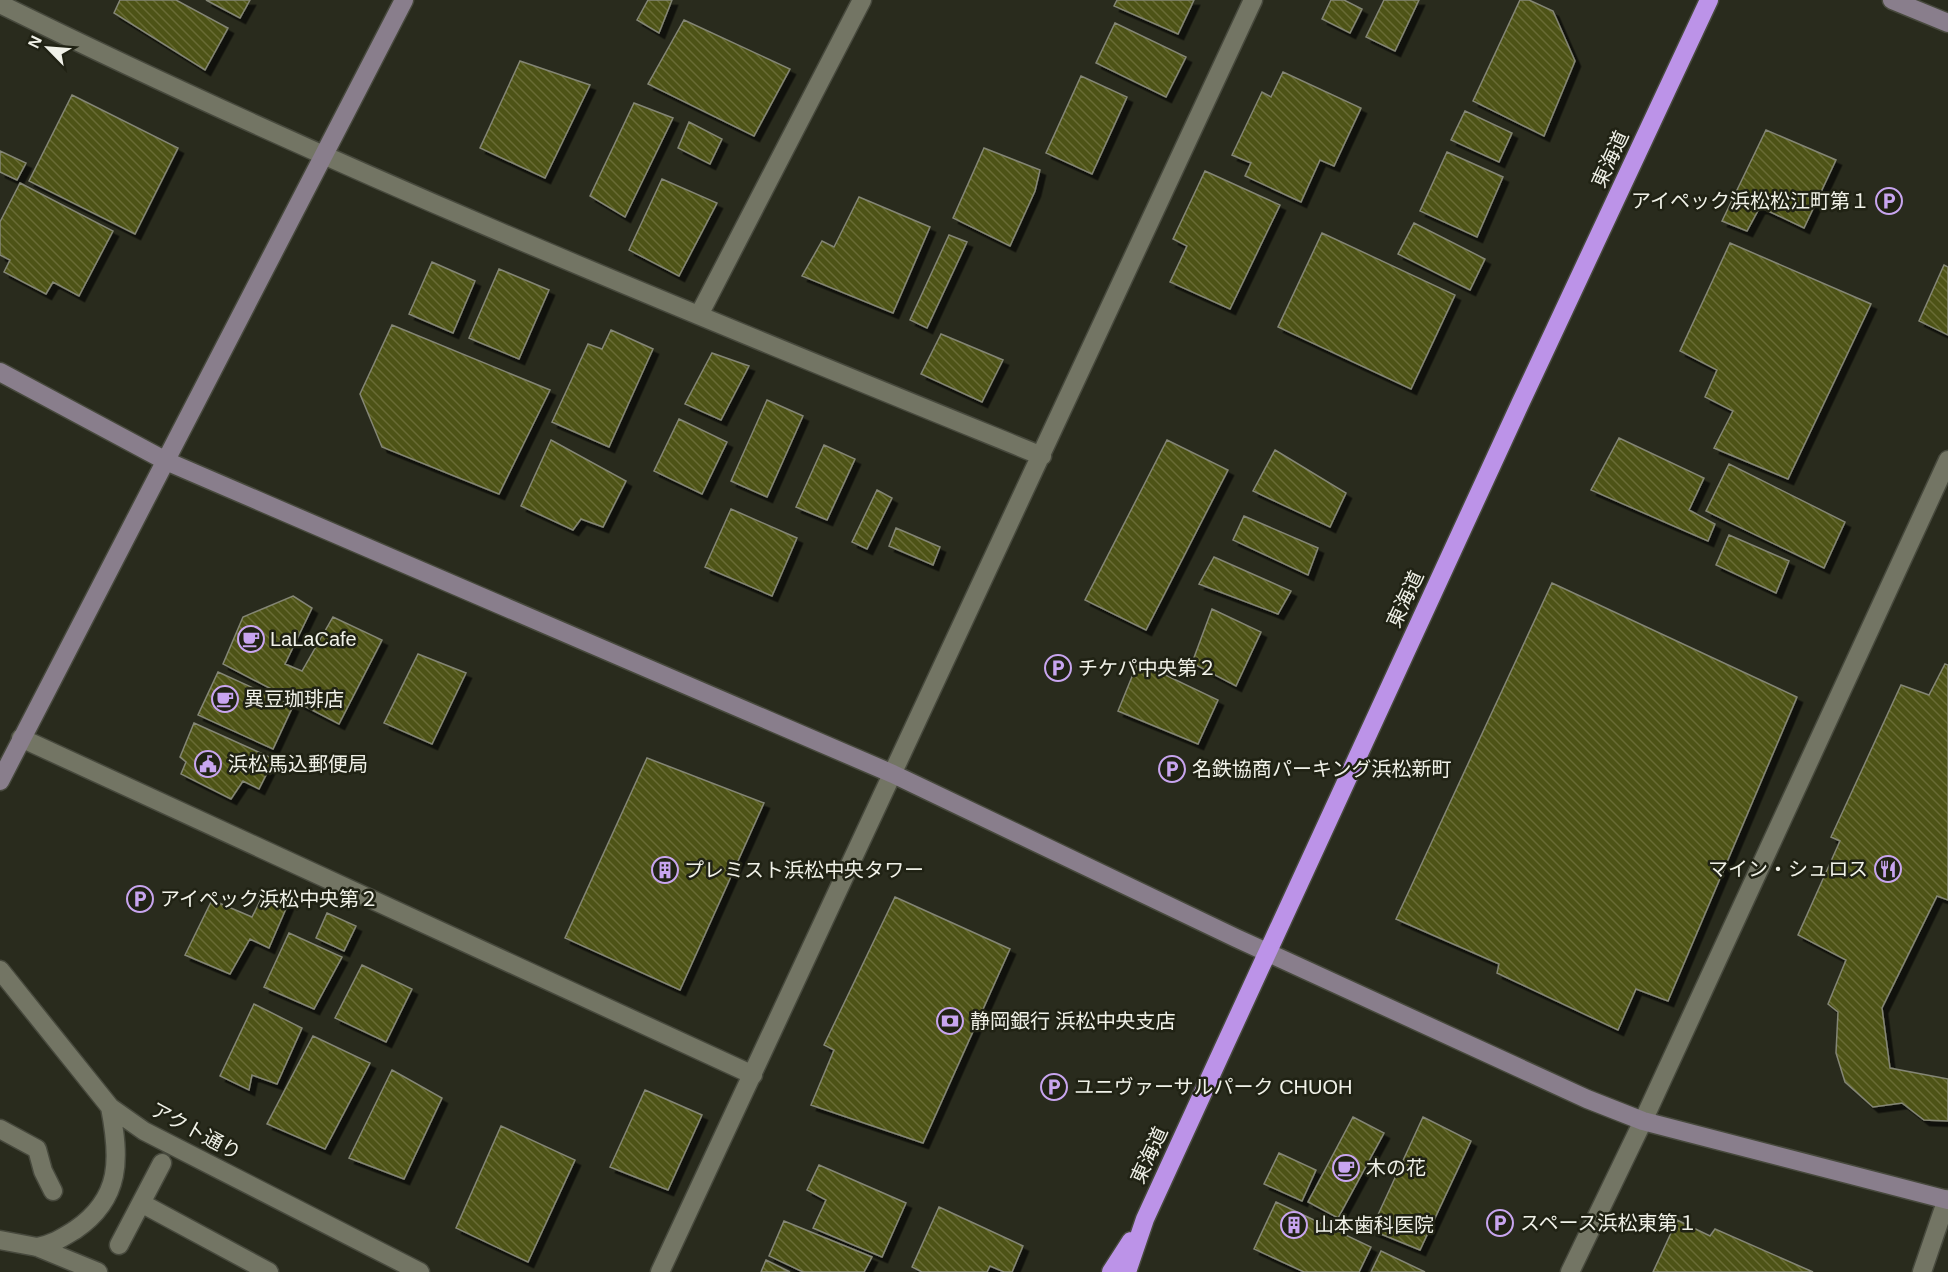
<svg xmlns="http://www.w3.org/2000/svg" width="1948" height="1272" font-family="Arial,'Noto Sans JP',sans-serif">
	<defs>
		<pattern id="building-back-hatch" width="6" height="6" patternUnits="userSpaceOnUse" patternTransform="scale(1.5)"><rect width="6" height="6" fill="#4e5314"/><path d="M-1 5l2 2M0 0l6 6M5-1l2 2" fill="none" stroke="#686c36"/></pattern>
		<filter id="shadow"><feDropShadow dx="5.5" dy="5.5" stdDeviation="0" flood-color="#0009"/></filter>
	</defs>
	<rect width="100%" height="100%" fill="#292b1d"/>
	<path fill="url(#building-back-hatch)" stroke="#848675" stroke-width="1.5" filter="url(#shadow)" d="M 120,0 L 176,0 L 228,28 L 205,70 L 114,13 Z
		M 206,0 L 250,0 L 240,18 Z
		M 648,0 L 672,0 L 659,33 L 637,20 Z
		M 1117,0 L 1194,0 L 1178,34 L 1114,6 Z
		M 1331,0 L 1344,0 L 1362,9 L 1350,33 L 1322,19 Z
		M 1384,0 L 1419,0 L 1395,51 L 1366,37 Z
		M 1520,0 L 1529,0 L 1553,11 L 1575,61 L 1544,136 L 1473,101 Z
		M 684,20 L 790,69 L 754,136 L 648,84 Z
		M 1115,23 L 1186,57 L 1166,97 L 1096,63 Z
		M 520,61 L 590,85 L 545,178 L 480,148 Z
		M 1283,72 L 1361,108 L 1334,166 L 1320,160 L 1301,202 L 1245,176 L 1251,163 L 1232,155 L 1262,92 L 1271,97 Z
		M 1081,76 L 1127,97 L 1092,174 L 1046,153 Z
		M 72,95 L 178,148 L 135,234 L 29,181 Z
		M 634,103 L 673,118 L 625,217 L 590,196 Z
		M 1465,111 L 1512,133 L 1499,162 L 1451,140 Z
		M 689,122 L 722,139 L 710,164 L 678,148 Z
		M 1766,130 L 1836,160 L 1804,228 L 1760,207 L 1747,231 L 1722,221 Z
		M 984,148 L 1040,170 L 1035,191 L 1010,246 L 953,218 Z
		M 0,151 L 26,163 L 17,180 L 0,172 Z
		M 1447,152 L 1503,177 L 1477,237 L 1420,211 Z
		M 1205,171 L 1280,205 L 1230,309 L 1170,282 L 1187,246 L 1173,239 Z
		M 662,179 L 717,203 L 679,276 L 629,250 Z
		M 20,183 L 113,231 L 79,296 L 53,282 L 46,294 L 4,272 L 10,260 L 0,255 L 0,222 Z
		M 859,197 L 930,227 L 893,313 L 802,276 L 822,241 L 834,247 Z
		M 1414,223 L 1485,259 L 1470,290 L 1398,254 Z
		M 1322,233 L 1455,295 L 1411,389 L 1278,327 Z
		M 949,235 L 967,242 L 927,328 L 910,320 Z
		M 1730,243 L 1871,304 L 1788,479 L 1714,448 L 1733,411 L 1705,397 L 1717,370 L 1680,351 Z
		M 432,262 L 475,281 L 453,333 L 409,314 Z
		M 1944,265 L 1948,267 L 1948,335 L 1919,321 Z
		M 499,269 L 549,290 L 519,359 L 469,338 Z
		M 392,325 L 550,390 L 499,494 L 382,447 L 360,394 Z
		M 611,330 L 653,349 L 609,447 L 552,422 L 588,344 L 602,349 Z
		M 941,334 L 1003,360 L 982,402 L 921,374 Z
		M 712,353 L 749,366 L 721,420 L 685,404 Z
		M 767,400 L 803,416 L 767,497 L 731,481 Z
		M 679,419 L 727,442 L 702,494 L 654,471 Z
		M 1619,438 L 1704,478 L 1689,510 L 1715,524 L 1708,541 L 1591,490 Z
		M 551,440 L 626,481 L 603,527 L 581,519 L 573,530 L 521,506 Z
		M 1167,440 L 1228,470 L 1146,630 L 1085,600 Z
		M 824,445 L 855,459 L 827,520 L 796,507 Z
		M 1275,450 L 1346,493 L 1330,527 L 1253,491 Z
		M 1729,464 L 1845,522 L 1824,568 L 1706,511 Z
		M 877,490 L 892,498 L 867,549 L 852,542 Z
		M 731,509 L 797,538 L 772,596 L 705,567 Z
		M 1244,516 L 1318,548 L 1308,575 L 1233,540 Z
		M 896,528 L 940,547 L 933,565 L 889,546 Z
		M 1729,535 L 1789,561 L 1776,593 L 1716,565 Z
		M 1214,557 L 1291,591 L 1278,614 L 1199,584 Z
		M 1552,583 L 1797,697 L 1668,1001 L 1636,989 L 1618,1030 L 1497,973 L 1499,964 L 1396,919 Z
		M 293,596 L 312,608 L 285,664 L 302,671 L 333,617 L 382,640 L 339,724 L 223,664 L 243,617 Z
		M 1212,609 L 1261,632 L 1236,686 L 1192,663 Z
		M 418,654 L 466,673 L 432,744 L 384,723 Z
		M 1138,662 L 1218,700 L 1198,744 L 1118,711 Z
		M 1945,664 L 1948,665 L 1948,900 L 1937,896 L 1882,1008 L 1890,1068 L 1948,1079 L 1948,1121 L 1924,1120 L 1902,1103 L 1873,1107 L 1845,1082 L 1836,1053 L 1838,1012 L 1828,1004 L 1846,960 L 1798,935 L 1840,841 L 1831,837 L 1901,685 L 1929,695 Z
		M 218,672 L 293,706 L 273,749 L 198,715 Z
		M 194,723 L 274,759 L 259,789 L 243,781 L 231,799 L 181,774 L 186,762 L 180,757 Z
		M 647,758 L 764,803 L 680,990 L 565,938 Z
		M 264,893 L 288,904 L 269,948 L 250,939 L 230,974 L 185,955 L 212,900 L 252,917 Z
		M 895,897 L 1010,949 L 923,1143 L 811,1105 L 834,1050 L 824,1045 Z
		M 327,913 L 356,926 L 344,951 L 316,938 Z
		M 289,933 L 342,957 L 314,1009 L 264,987 Z
		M 362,965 L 412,989 L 386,1042 L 335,1018 Z
		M 254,1004 L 302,1028 L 277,1084 L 252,1075 L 249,1090 L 220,1076 Z
		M 313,1036 L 370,1063 L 325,1149 L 267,1124 Z
		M 392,1070 L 442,1098 L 404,1179 L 349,1158 Z
		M 645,1090 L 702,1115 L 668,1190 L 610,1167 Z
		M 1353,1117 L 1384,1133 L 1338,1218 L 1308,1202 Z
		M 1423,1117 L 1471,1141 L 1420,1250 L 1371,1230 Z
		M 501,1126 L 575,1160 L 528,1262 L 456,1228 Z
		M 1279,1153 L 1316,1170 L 1302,1201 L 1264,1184 Z
		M 819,1165 L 906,1203 L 882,1257 L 813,1228 L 826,1200 L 807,1190 Z
		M 1276,1202 L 1371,1247 L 1359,1272 L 1304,1272 L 1254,1249 Z
		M 939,1207 L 1023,1246 L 1012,1272 L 1004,1272 L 990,1266 L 987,1272 L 922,1272 L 912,1267 Z
		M 1677,1220 L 1710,1236 L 1715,1229 L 1813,1272 L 1653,1272 Z
		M 784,1221 L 872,1257 L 864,1272 L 803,1272 L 769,1256 Z
		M 1381,1251 L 1425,1272 L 1371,1272 Z
		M 766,1260 L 790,1272 L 761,1272 Z"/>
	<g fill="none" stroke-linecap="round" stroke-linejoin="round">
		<defs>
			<path id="street" d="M 0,4 C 339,171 691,313 1042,456
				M 699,315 L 862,0
				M 21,738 L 753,1075
				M 0,970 L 110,1107 L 144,1131 L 420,1272
				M 0,1129 L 37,1149 L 43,1171 L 53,1191
				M 141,1203 L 269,1272
				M 0,1240 L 37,1247 L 98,1272
				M 119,1245 L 162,1163
				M 37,1247 C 53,1244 62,1238 75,1230 C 122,1198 120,1158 110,1107
				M 660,1272 L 1253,0
				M 1570,1272 L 1643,1121 L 1948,460
				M 1922,1272 L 1947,1199"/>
			<path id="secondary" d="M 1892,0 L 1948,23
				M 0,372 L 166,461 L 893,774 L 1236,938 L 1587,1099 L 1643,1121 L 1948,1200
				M 0,781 L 404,0"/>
			<path id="highway" d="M 1111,1272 L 1131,1241
				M 1127,1272 L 1145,1219 L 1223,1049 L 1520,404 L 1709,0"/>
		</defs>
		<use href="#street" stroke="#47493d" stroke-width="21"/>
		<use href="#secondary" stroke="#47493d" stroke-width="21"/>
		<use href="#highway" stroke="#47493d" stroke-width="21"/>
		<use href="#street" stroke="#737564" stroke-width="18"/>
		<use href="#secondary" stroke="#897e8c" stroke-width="18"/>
		<use href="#highway" stroke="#bc93e8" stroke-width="18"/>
	</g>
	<defs>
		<symbol id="parking-ring" viewBox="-11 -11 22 22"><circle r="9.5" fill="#202214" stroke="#c8a5ef" stroke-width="1.5"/><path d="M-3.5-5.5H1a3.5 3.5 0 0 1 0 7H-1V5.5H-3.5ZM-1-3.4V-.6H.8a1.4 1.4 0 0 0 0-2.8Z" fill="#c8a5ef"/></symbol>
		<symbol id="cafe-ring" viewBox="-11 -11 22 22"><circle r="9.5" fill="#202214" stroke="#c8a5ef" stroke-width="1.5"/><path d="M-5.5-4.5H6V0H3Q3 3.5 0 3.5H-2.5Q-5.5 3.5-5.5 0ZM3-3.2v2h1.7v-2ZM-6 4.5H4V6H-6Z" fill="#c8a5ef"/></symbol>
		<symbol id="civic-ring" viewBox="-11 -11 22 22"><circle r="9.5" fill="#202214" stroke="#c8a5ef" stroke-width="1.5"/><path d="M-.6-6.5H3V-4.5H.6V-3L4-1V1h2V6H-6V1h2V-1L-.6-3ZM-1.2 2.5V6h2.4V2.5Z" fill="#c8a5ef"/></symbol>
		<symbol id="restaurant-ring" viewBox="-11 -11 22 22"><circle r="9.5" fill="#202214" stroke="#c8a5ef" stroke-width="1.5"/><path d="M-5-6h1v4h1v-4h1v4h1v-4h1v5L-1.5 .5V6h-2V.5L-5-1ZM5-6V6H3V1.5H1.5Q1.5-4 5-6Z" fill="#c8a5ef"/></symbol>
		<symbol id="building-ring" viewBox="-11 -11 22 22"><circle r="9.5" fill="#202214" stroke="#c8a5ef" stroke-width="1.5"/><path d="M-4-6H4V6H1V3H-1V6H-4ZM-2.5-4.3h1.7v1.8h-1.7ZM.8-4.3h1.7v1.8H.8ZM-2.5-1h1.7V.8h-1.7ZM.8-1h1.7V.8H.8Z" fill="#c8a5ef"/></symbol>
		<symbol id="bank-ring" viewBox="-11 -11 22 22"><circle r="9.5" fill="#202214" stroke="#c8a5ef" stroke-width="1.5"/><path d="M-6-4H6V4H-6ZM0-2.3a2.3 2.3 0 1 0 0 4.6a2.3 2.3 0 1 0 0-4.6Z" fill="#c8a5ef"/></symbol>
	</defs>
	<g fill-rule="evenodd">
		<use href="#parking-ring" x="1874" y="186" width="30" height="30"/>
		<use href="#cafe-ring" x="236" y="624" width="30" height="30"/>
		<use href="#parking-ring" x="1043" y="653" width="30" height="30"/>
		<use href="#cafe-ring" x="210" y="684" width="30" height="30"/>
		<use href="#civic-ring" x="193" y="749" width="30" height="30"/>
		<use href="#parking-ring" x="1157" y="754" width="30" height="30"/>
		<use href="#restaurant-ring" x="1873" y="854" width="30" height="30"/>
		<use href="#building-ring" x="650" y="855" width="30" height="30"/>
		<use href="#parking-ring" x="125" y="884" width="30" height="30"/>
		<use href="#bank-ring" x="935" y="1006" width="30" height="30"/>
		<use href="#parking-ring" x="1039" y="1072" width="30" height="30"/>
		<use href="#cafe-ring" x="1331" y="1153" width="30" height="30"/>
		<use href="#parking-ring" x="1485" y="1208" width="30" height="30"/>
		<use href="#building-ring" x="1279" y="1210" width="30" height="30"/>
	</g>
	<g text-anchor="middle" stroke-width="5" stroke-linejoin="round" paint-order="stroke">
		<g font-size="20" fill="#f0f1e8" stroke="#202214">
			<text transform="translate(1610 159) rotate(-65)" y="7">東海道</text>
			<text transform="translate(1405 599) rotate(-65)" y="7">東海道</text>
			<text transform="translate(196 1131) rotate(28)" y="7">アクト通り</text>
			<text transform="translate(1149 1155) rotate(-65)" y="7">東海道</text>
		</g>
		<g font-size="20" fill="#f0f1e8" stroke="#202214" text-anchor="start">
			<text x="1870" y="208" text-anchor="end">アイペック浜松松江町第１</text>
			<text x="270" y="646">LaLaCafe</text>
			<text x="1078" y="675">チケパ中央第２</text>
			<text x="244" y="706">異豆珈琲店</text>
			<text x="228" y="771">浜松馬込郵便局</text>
			<text x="1192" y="776">名鉄協商パーキング浜松新町</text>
			<text x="1868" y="876" text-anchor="end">マイン・シュロス</text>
			<text x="684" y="877">プレミスト浜松中央タワー</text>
			<text x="160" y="906">アイペック浜松中央第２</text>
			<text x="970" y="1028">静岡銀行 浜松中央支店</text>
			<text x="1074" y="1094">ユニヴァーサルパーク CHUOH</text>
			<text x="1366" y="1175">木の花</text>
			<text x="1520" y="1230">スペース浜松東第１</text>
			<text x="1314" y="1232">山本歯科医院</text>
		</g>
	</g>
	<g transform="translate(48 48) rotate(295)" stroke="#202214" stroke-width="4.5" paint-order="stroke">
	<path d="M0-4.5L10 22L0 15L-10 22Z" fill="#f0f1e8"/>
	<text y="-9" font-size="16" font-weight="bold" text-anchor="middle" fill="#f0f1e8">N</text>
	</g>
</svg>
